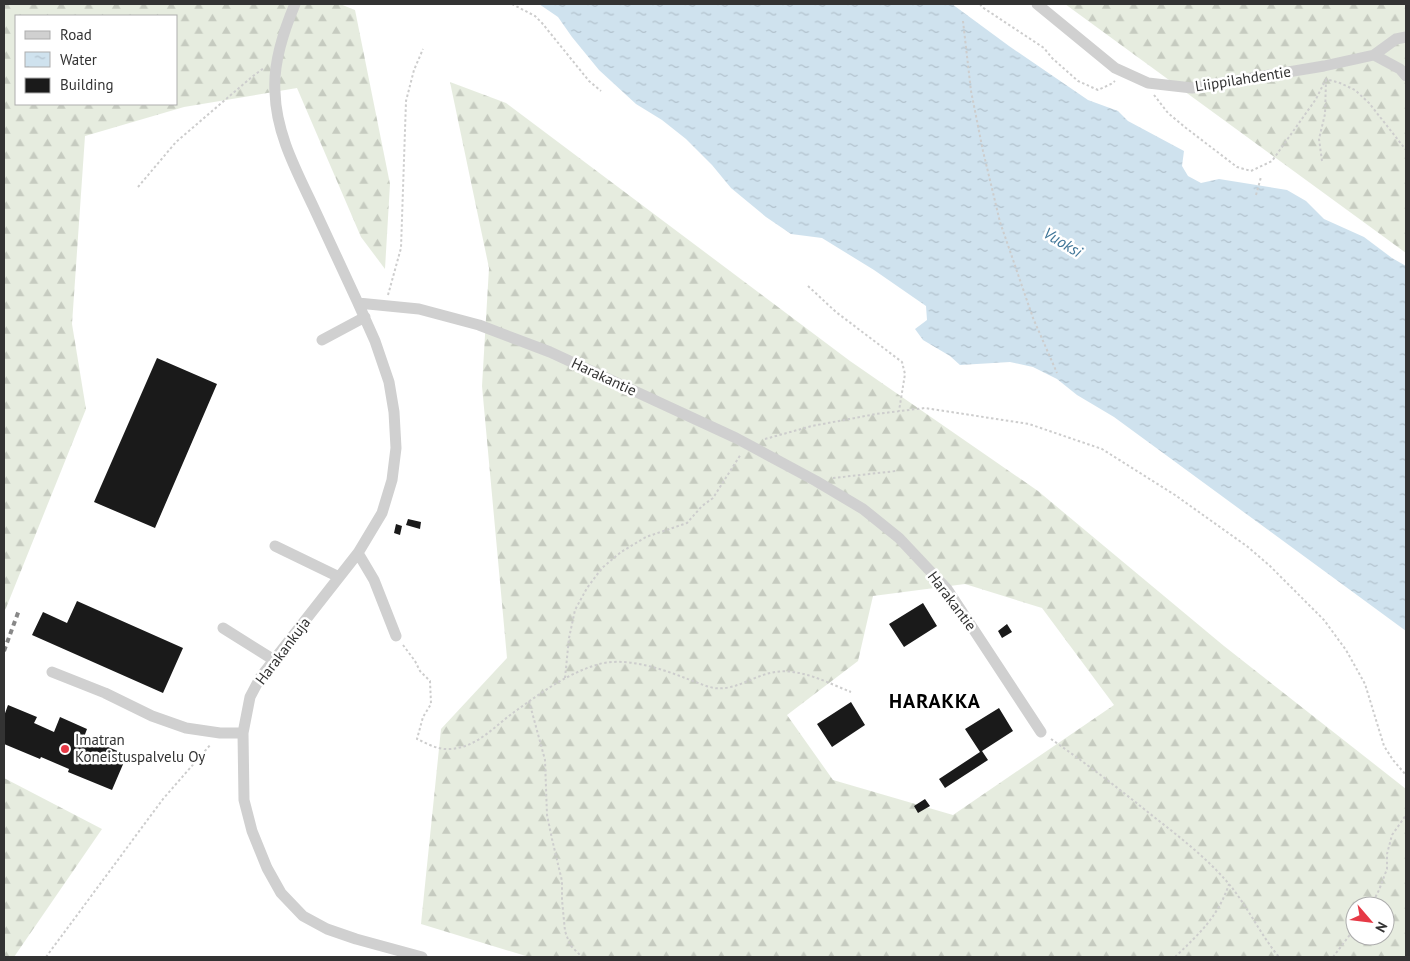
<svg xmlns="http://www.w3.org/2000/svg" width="1410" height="961" font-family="'PT Sans',sans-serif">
	<defs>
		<pattern id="forest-firs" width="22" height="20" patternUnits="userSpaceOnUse" patternTransform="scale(1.25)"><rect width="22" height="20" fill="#e6ecdf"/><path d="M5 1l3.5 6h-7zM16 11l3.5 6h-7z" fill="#c6cbc0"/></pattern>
		<pattern id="water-ripples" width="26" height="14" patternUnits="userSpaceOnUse" patternTransform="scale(1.25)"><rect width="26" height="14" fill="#cfe2ee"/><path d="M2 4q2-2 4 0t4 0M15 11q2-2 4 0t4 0" fill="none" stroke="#b2c2cd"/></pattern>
	</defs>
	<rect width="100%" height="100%" fill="#fff"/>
	<path fill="url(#forest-firs)" fill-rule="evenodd" d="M 4,4 L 340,4 L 355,10 L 390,184 L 385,269 L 361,237 L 297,88 L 184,107 L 85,136 L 72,324 L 86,409 L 4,613 ZM 16,16 L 176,16 L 176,104 L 16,104 Z
		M 1065,4 L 1406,4 L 1406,253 Z
		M 450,82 L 506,103 L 850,361 L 1038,491 L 1224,646 L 1406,789 L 1406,957 L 529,957 L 421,924 L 441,729 L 507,658 L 482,386 L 489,268 ZM 965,584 L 1042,608 L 1114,705 L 953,815 L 833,780 L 787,715 L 858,661 L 873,596 ZM 1355,906 L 1385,906 L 1385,936 L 1355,936 Z
		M 4,778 L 102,829 L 14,957 L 4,957 Z"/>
	<path fill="url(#water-ripples)" d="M 539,4 L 952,4 L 1009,46 L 1088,100 L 1118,111 L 1128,121 L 1184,151 L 1182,166 L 1188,176 L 1201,183 L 1219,179 L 1287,190 L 1306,201 L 1324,219 L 1364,237 L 1392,258 L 1406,266 L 1406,631 L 1114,417 L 1077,395 L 1057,379 L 1033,367 L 1010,362 L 960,365 L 950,356 L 923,340 L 915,329 L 927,320 L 926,306 L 874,270 L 822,238 L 791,234 L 766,217 L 731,188 L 712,165 L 686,139 L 662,120 L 636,104 L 599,70 L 572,37 L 558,17 Z"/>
	<path fill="#1a1a1a" d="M 157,358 L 217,384 L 155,528 L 94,502 Z
		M 408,519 L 421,522 L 420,529 L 406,525 Z
		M 396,524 L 402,526 L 400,535 L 394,533 Z
		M 77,601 L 183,648 L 163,693 L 32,635 L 43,612 L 67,623 Z
		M 923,603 L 937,626 L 904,647 L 889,624 Z
		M 1007,624 L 1012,632 L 1002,638 L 998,631 Z
		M 851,702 L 865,725 L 832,747 L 817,724 Z
		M 8,705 L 37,717 L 34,723 L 54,732 L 60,717 L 87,729 L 84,737 L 127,755 L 112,790 L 68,772 L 69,769 L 41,757 L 40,759 L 4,744 L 4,716 Z
		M 999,708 L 1013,731 L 982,751 L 988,760 L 945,788 L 939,779 L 980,752 L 965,729 Z
		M 925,799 L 930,806 L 918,813 L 914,806 Z"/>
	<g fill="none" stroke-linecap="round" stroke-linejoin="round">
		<path stroke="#cdcdcd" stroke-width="2" stroke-dasharray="2.5 2.5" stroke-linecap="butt" d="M 512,4 L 535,16 L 542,23 L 589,81 L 601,91
			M 980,4 L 982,7 L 1044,48 L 1052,58 L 1078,81 L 1098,90 L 1111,84 L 1115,81
			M 963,21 L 971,91 L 983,151 L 1000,222 L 1033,318 L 1057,373
			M 1154,95 L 1168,113 L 1186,128 L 1237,167 L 1251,171 L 1272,161 L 1316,99 L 1326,79 L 1340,83 L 1355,90 L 1369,103 L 1406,150
			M 1322,161 L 1319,139 L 1325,114 L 1326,80
			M 138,187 L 176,142 L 253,76 L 264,68
			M 1256,195 L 1261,177
			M 808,286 L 836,312 L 902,362 L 905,374 L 899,411
			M 388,295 L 401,248 L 406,101 L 414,70 L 423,49
			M 765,439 L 812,426 L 876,414 L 925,408 L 1029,424 L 1102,449 L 1175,495 L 1248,547 L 1270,566 L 1324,620 L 1346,650 L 1365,684 L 1384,746 L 1393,760 L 1406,775
			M 833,478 L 896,471
			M 403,645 L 415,661 L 420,671 L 430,681 L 431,704 L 423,717 L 417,739 C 426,743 436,749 446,749 C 476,750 495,725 517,710 C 542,692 567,674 596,665 C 622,656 660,668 685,678 C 694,681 704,686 714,688 C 736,691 754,675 775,672 C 801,668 828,683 851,692
			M 565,678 L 569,638 L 575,610 L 587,588 L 602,568 L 621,552 L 646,537 L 687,523 L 702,506 L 713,498 L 741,454
			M 529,701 L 545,760 L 547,815 L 552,839 L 562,881 L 562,900 L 565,931 L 570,945 L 582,957
			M 1051,739 C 1084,762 1117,787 1149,813 C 1177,835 1206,857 1229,884 C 1248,907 1260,934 1279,957
			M 1371,906 L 1379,890 L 1387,869 L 1387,854 L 1392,835 L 1406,815
			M 46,957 L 163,799 L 211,744
			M 1175,957 C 1199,934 1218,917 1229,884
			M 1333,957 L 1355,928"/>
		<path stroke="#d0d0d0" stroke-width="11" d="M 295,4 C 284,30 273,64 275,92 C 276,133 296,170 313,206 C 328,238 343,271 358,303 L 419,309 L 479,325 L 550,352 L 736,438 L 816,481 L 863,509 L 899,538 L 947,589 L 1041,732
			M 1037,4 L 1115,68 L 1148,83 L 1192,88 L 1324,66 L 1374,55 L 1400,69 L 1406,76
			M 1374,55 L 1396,39 L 1406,37
			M 358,303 L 375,341 L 389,382 L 394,412 L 396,448 L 392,480 L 382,513 L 358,553 L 274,660 L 260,678 L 250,697 L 243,733 L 244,800 L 252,831 L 267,868 L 281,893 L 303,916 L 327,929 L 356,939 L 422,957
			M 322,340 L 365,317
			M 275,546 L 339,577
			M 358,553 L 374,580 L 396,636
			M 223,628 L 274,660
			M 52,672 L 105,693 L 152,716 L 186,728 L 220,733 L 243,733"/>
		<path stroke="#888" stroke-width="4" stroke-dasharray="5 4" stroke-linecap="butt" d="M 4,651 L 19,610"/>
	</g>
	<circle fill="#e63946" stroke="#fff" stroke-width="2" cx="65" cy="749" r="5"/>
	<g text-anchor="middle" stroke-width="5" stroke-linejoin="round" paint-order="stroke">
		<g font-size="15" fill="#333" stroke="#fff">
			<text transform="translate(1243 79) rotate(-9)" y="5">Liippilahdentie</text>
			<text transform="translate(604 377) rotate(25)" y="5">Harakantie</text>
			<text transform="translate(952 601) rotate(53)" y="5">Harakantie</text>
			<text transform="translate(283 651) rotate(-53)" y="5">Harakankuja</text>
		</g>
		<g font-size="15" fill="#333" stroke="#fff" text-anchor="start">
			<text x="75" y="745">Imatran<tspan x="75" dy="17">Koneistuspalvelu Oy</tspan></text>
		</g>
		<g font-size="16" font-style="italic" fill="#3f7597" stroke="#fff">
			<text transform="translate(1063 242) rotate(31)" y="6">Vuoksi</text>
		</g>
		<g font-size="20" font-weight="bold" letter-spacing="1" fill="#000" stroke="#fff">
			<text x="935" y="708">HARAKKA</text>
		</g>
	</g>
	<rect width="1410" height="961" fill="none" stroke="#333333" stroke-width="10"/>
	<rect x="15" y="15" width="162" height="90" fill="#ffffff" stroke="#adadad"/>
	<rect x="25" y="31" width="25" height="8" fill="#d0d0d0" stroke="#adadad"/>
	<text x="60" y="40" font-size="15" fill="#333333">Road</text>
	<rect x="25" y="52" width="25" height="15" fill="url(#water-ripples)" stroke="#adadad"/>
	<text x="60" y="65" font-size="15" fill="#333333">Water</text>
	<rect x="25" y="78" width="25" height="15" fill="#1a1a1a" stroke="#adadad"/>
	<text x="60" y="90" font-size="15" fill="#333333">Building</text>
	<g transform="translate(1370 921) rotate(118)"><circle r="24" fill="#ffffff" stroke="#adadad"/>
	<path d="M0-4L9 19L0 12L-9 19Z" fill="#e63946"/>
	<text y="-8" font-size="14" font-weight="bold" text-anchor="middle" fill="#333333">N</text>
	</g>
</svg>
